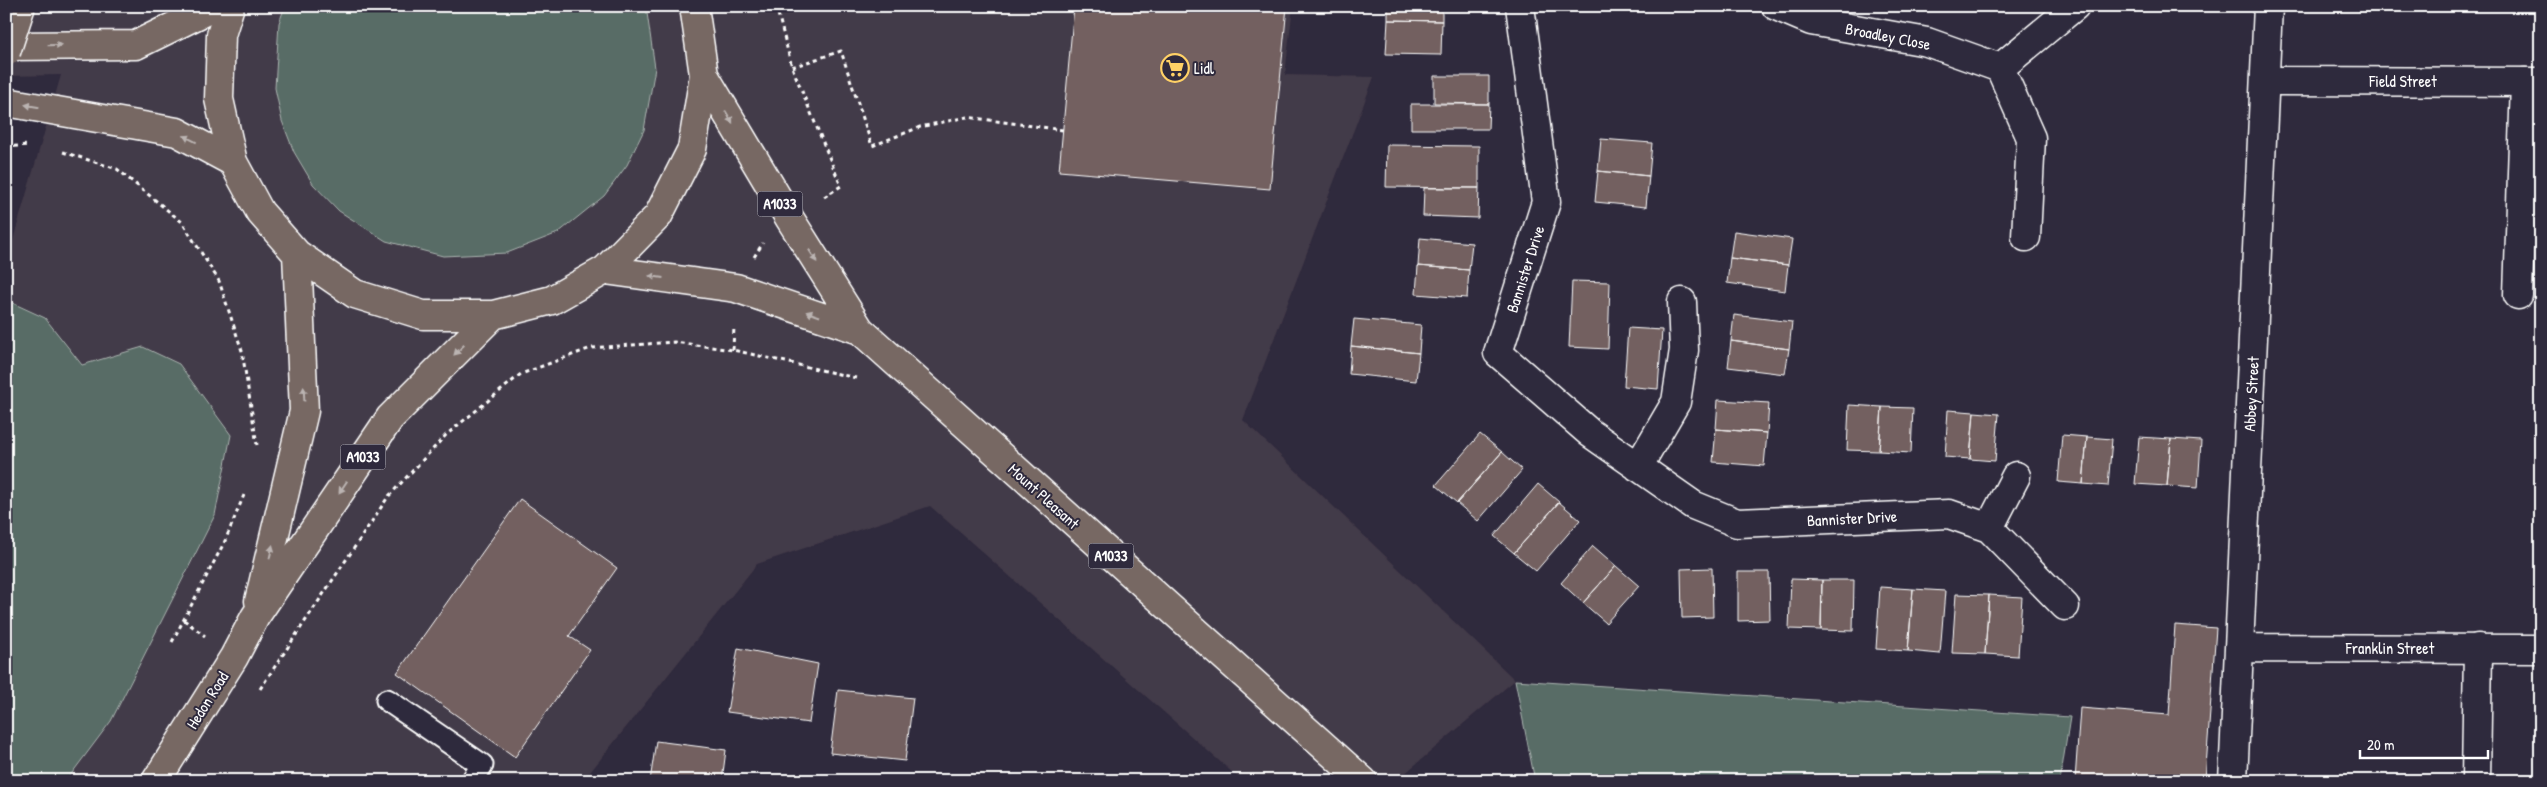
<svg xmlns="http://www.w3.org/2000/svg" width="2547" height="787" font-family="'Patrick Hand',sans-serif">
	<rect width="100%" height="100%" fill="#2f2a3d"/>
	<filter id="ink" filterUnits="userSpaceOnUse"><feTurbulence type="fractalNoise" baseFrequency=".02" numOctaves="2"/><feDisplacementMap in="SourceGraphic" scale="10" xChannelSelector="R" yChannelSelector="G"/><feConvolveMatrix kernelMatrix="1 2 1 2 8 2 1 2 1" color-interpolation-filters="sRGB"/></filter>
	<g filter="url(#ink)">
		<path fill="#433a48" d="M 6,6 L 285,6 L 279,23 L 275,88 L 282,121 L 294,152 L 313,184 L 339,211 L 443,256 L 507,253 L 558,233 L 647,13 L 644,6 L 1293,6 L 1285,75 L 1374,77 L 1243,420 L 1515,680 L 1396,781 L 1242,781 L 930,506 L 757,564 L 583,781 L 66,781 L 111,721 L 215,515 L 231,435 L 179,364 L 143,347 L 82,365 L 45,318 L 6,300 L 6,264 L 61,75 L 6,76 Z"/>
		<path fill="#586c66" stroke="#acb6b2" d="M 285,6 L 644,6 L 647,13 L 655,68 L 644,130 L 627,165 L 604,196 L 558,233 L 507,253 L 443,256 L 386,241 L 339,211 L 313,184 L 294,152 L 282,121 L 275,88 L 279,23 Z
			M 6,300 L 45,318 L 82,365 L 143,347 L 179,364 L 231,435 L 215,515 L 111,721 L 66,781 L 6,781 Z
			M 1515,680 L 2070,717 L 2060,781 L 1535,781 Z"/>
		<path fill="#736160" stroke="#fff" d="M 1074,6 L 1287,6 L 1270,189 L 1059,171 Z
			M 1388,6 L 1442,6 L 1442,21 L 1388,20 Z
			M 1388,20 L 1442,21 L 1441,55 L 1386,54 Z
			M 1434,76 L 1489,76 L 1489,104 L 1434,103 Z
			M 1411,104 L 1489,104 L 1488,129 L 1411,129 Z
			M 1601,139 L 1652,143 L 1649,176 L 1598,171 Z
			M 1387,145 L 1479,146 L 1479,188 L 1386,187 Z
			M 1598,171 L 1649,176 L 1646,207 L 1595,202 Z
			M 1424,188 L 1479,188 L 1478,218 L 1423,216 Z
			M 1734,231 L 1792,239 L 1788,265 L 1730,258 Z
			M 1420,238 L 1472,243 L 1469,270 L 1418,266 Z
			M 1730,258 L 1788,265 L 1785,291 L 1727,283 Z
			M 1418,266 L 1469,270 L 1467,298 L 1416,294 Z
			M 1572,281 L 1610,282 L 1608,349 L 1569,347 Z
			M 1734,315 L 1792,322 L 1789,349 L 1731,341 Z
			M 1354,319 L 1421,325 L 1419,353 L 1351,346 Z
			M 1628,328 L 1662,330 L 1658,389 L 1624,386 Z
			M 1731,341 L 1789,349 L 1785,374 L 1728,367 Z
			M 1351,346 L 1419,353 L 1416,381 L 1349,374 Z
			M 1718,400 L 1769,403 L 1767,433 L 1716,429 Z
			M 1849,405 L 1882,407 L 1879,451 L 1847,450 Z
			M 1882,407 L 1913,408 L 1911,453 L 1879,451 Z
			M 1948,410 L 1974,412 L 1970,459 L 1945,457 Z
			M 1974,412 L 1999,414 L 1995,461 L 1970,459 Z
			M 1716,429 L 1767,433 L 1764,466 L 1713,462 Z
			M 1480,434 L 1502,452 L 1457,503 L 1436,485 Z
			M 2062,435 L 2087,437 L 2083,484 L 2058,482 Z
			M 2087,437 L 2112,439 L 2108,486 L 2083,484 Z
			M 2139,437 L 2171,439 L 2167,486 L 2135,484 Z
			M 2171,439 L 2201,441 L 2198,488 L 2167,486 Z
			M 1502,452 L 1522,470 L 1478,521 L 1457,503 Z
			M 1538,484 L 1559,502 L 1514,553 L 1494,536 Z
			M 520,499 L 617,568 L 569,636 L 590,650 L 515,757 L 397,673 Z
			M 1559,502 L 1580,520 L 1536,571 L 1514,553 Z
			M 1593,546 L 1616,566 L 1583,603 L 1561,583 Z
			M 1616,566 L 1639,586 L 1606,623 L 1583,603 Z
			M 1712,568 L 1713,617 L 1682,618 L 1681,569 Z
			M 1738,572 L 1769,572 L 1770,620 L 1738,621 Z
			M 1791,579 L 1822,580 L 1821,630 L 1789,629 Z
			M 1822,580 L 1854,580 L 1853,631 L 1821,630 Z
			M 1880,587 L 1913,589 L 1908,651 L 1876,649 Z
			M 1913,589 L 1945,591 L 1940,654 L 1908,651 Z
			M 1956,594 L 1989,595 L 1985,654 L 1952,653 Z
			M 1989,595 L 2022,597 L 2018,656 L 1985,654 Z
			M 2175,625 L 2216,628 L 2205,781 L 2075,781 L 2080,708 L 2169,715 Z
			M 738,648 L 818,664 L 809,723 L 727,712 Z
			M 838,690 L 913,698 L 905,761 L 830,753 Z
			M 656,741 L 726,750 L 722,781 L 650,781 Z"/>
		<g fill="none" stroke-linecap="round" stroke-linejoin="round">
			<defs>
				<path id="service" d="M 387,700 L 482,765 L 472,781"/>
				<path id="pedestrian" d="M 2518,295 L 2525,82
					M 2476,781 L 2478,648"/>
				<path id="minor" d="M 1520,6 L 1546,202 L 1498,353 L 1590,433 L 1693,505 L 1737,523 L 1949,514 L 1989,528 L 2065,606
					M 1776,6 L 1811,21 L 1927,42 L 2000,68 L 2031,138 L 2026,237
					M 2000,68 L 2075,6
					M 2265,81 L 2541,82
					M 1638,467 L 1676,402 L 1684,350 L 1682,302
					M 1989,528 L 2016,476
					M 2239,648 L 2541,649
					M 2233,781 L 2268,6"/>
				<path id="trunk" d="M 230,6 L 221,35 L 219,99 L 233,162 L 260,212 L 297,254 L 355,294 L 423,315 L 493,315 L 552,300 L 605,270 L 658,216 L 692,149 L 704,75 L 694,6
					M 6,46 L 136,45 L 201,13 L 208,6
					M 704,75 L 790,219 L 860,330 L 1363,781
					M 6,102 L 177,132 L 233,162
					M 605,270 L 736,288 L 860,330
					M 259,601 L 304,411 L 297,254
					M 156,781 L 234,657 L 255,617 L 390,418 L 493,315"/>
			</defs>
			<use href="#service" stroke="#fff" stroke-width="25"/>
			<use href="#pedestrian" stroke="#fff" stroke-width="31"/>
			<use href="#minor" stroke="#fff" stroke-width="31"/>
			<use href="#trunk" stroke="#fff" stroke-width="31"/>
			<path stroke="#fff" stroke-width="3" stroke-dasharray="4 4" stroke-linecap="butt" d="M 776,6 L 792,67 L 841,186 L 821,199
				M 792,67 L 841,51 L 872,146 L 920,127 L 967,117 L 1063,130
				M 6,147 L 28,145
				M 63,152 L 117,169 L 182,222 L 219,281 L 242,351 L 257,445
				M 754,257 L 763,243
				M 733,350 L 734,326
				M 184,620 L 205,636
				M 172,642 L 225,541 L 244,495
				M 260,689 L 388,497 L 446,435 L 521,374 L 591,348 L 674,342 L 733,350 L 856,378"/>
			<use href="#service" stroke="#2f2a3d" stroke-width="21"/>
			<use href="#pedestrian" stroke="#2f2a3d" stroke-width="28"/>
			<use href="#minor" stroke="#2f2a3d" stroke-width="28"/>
			<use href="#trunk" stroke="#776864" stroke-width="28"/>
			<defs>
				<path id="trunk-bridge" d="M 6,52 L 21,6"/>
			</defs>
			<use href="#trunk-bridge" stroke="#fff" stroke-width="31" stroke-linecap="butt"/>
			<use href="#trunk-bridge" stroke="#776864" stroke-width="28"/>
		</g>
		<defs><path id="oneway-solid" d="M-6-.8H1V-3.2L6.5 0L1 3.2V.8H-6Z" transform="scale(1.25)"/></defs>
		<g fill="#bbb4b2">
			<use href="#oneway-solid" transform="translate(55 45) rotate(-1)"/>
			<use href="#oneway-solid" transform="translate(32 106) rotate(-170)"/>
			<use href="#oneway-solid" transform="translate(729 117) rotate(59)"/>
			<use href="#oneway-solid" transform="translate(190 139) rotate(-153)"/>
			<use href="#oneway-solid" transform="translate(813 256) rotate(58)"/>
			<use href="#oneway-solid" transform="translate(656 277) rotate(-172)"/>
			<use href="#oneway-solid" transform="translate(813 314) rotate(-161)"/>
			<use href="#oneway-solid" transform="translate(459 350) rotate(135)"/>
			<use href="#oneway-solid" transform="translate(304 394) rotate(-93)"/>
			<use href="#oneway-solid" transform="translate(343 487) rotate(124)"/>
			<use href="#oneway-solid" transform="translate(271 552) rotate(-77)"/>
		</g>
	</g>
	<defs>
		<symbol id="supermarket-ring" viewBox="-11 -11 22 22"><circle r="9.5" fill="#2f2a3d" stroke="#ffd166" stroke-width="1.5"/><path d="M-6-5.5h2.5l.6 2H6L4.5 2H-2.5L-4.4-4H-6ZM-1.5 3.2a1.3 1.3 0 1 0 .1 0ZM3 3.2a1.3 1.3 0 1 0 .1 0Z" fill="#ffd166"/></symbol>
	</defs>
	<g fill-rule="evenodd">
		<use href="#supermarket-ring" x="1159" y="52" width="32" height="32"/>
	</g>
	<g text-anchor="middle" stroke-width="4" stroke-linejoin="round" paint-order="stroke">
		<g fill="#2f2a3d" stroke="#c1bfc5" stroke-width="1">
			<rect x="757.5" y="191.5" width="45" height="25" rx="4"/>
			<rect x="340.5" y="444.5" width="45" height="25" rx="4"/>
			<rect x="1088.5" y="543.5" width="45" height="25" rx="4"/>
		</g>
		<g font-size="15" font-weight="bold" fill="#fff">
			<text x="780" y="209">A1033</text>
			<text x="363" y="462">A1033</text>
			<text x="1111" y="561">A1033</text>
		</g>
		<g font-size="16" fill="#fff" stroke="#2f2a3d">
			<text transform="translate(1888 36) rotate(11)" y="6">Broadley Close</text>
			<text x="2403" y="87">Field Street</text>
			<text transform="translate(1525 269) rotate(-72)" y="6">Bannister Drive</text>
			<text transform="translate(2251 394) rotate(-87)" y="6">Abbey Street</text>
			<text transform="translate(1044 496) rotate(42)" y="6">Mount Pleasant</text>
			<text transform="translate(1852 518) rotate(-3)" y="6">Bannister Drive</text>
			<text x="2390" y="654">Franklin Street</text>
			<text transform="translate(207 700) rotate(-58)" y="6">Hedon Road</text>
		</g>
		<g font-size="16" fill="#fff" stroke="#2f2a3d" text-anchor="start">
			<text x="1194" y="74">Lidl</text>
		</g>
	</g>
	<rect width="2547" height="787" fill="none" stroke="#2f2a3d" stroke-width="25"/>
	<rect x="12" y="12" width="2522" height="762" fill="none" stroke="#fff" stroke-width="2" filter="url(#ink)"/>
	<path d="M2360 750v8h128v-8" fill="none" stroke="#ffffff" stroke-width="2.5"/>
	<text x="2367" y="750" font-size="15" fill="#ffffff" stroke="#2f2a3d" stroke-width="4" paint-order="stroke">20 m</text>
</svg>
